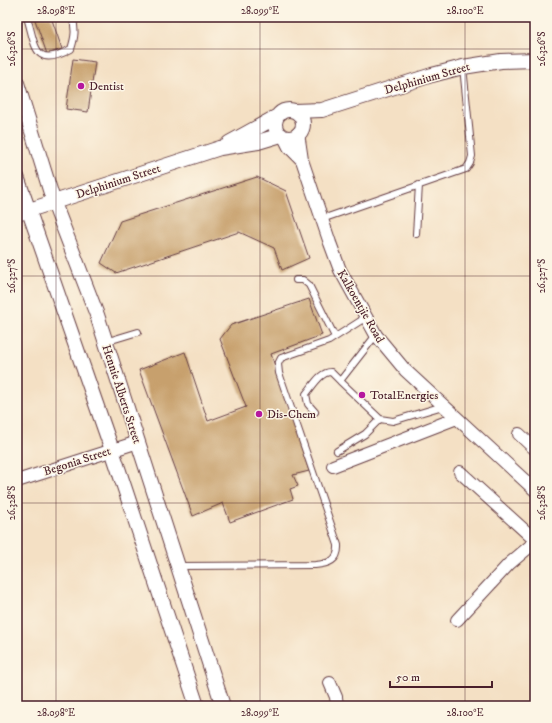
<svg xmlns="http://www.w3.org/2000/svg" width="552" height="723" font-family="'IM FELL DW Pica',serif">
	<rect width="100%" height="100%" fill="#fcf5e5"/>
	<filter id="ink" filterUnits="userSpaceOnUse"><feTurbulence type="fractalNoise" baseFrequency=".025" numOctaves="2"/><feDisplacementMap in="SourceGraphic" scale="8" xChannelSelector="R" yChannelSelector="G"/><feConvolveMatrix kernelMatrix="1 2 1 2 8 2 1 2 1" color-interpolation-filters="sRGB"/></filter>
	<filter id="wash" filterUnits="userSpaceOnUse"><feTurbulence type="fractalNoise" baseFrequency=".012" numOctaves="4" result="noise"/><feDisplacementMap in="SourceGraphic" scale="16" xChannelSelector="R" yChannelSelector="G"/><feGaussianBlur stdDeviation="0.9" result="paint"/><feColorMatrix in="noise" values="0 0 0 0 0 0 0 0 0 0 0 0 0 0 0 0 0 1.4 0 .05"/><feComposite in="paint" operator="in"/></filter>
	<g filter="url(#wash)">
		<rect width="100%" height="100%" fill="#f4e0c4"/>
		<g id="blocks">
			<path fill="#c7a06d" d="M 34,17 L 51,17 L 62,49 L 47,54 Z
				M 73,59 L 95,62 L 88,112 L 66,109 Z
				M 257,177 L 286,191 L 309,258 L 282,270 L 274,248 L 239,232 L 116,273 L 101,263 L 120,221 Z
				M 309,299 L 322,335 L 271,354 L 309,471 L 293,475 L 298,486 L 290,489 L 293,499 L 230,522 L 223,503 L 193,516 L 139,370 L 185,352 L 208,421 L 246,407 L 220,339 L 231,325 Z"/>
		</g>
	</g>
	<g filter="url(#ink)">
		<use href="#blocks" fill-opacity="0" stroke="#643c42" stroke-width="1"/>
		<g fill="none" stroke-linecap="round" stroke-linejoin="round">
			<defs>
				<path id="service" d="M 27,17 C 36,47 34,69 71,49 C 75,37 76,29 72,17
					M 322,219 L 466,169 L 470,163 L 472,156 L 463,67
					M 416,234 L 419,185
					M 296,280 L 303,280 L 309,285 L 335,337
					M 376,335 L 340,381 L 380,419 L 393,421 L 443,406
					M 105,342 L 138,332
					M 315,412 L 308,404 L 306,394 C 313,386 320,372 331,372 L 340,381
					M 337,451 L 365,434 L 380,419
					M 178,566 L 315,565 C 328,564 339,561 338,545 L 279,373 L 278,364 L 281,358 L 329,341 L 365,318"/>
				<path id="minor" d="M 298,133 L 302,160 L 330,243 L 340,270 L 376,335 L 405,370 L 535,490
					M 284,137 L 289,147 L 302,160
					M 519,434 L 535,449
					M 333,466 L 457,418
					M 460,472 L 535,540
					M 17,481 L 138,442
					M 457,620 L 509,564 L 535,542
					M 330,683 L 336,697 L 337,706"/>
				<path id="tertiary" d="M 17,83 L 54,203 L 97,315 L 223,706
					M275 124a14 14 0 1 1 28 0a14 14 0 1 1-28 0Z
					M 294,111 L 322,110 L 432,75 L 463,67 L 501,61 L 535,60
					M 229,143 L 276,117
					M 17,177 L 112,450 L 197,706
					M 17,214 L 220,148 L 258,142 L 281,135"/>
			</defs>
			<use href="#service" stroke="#643c42" stroke-width="8"/>
			<use href="#minor" stroke="#643c42" stroke-width="14"/>
			<use href="#tertiary" stroke="#643c42" stroke-width="16"/>
			<use href="#service" stroke="#fff" stroke-width="6"/>
			<use href="#minor" stroke="#fff" stroke-width="12"/>
			<use href="#tertiary" stroke="#fff" stroke-width="14"/>
		</g>
	</g>
	<path fill="none" stroke="#4a1f2b" stroke-width="1" stroke-opacity="0.45" d="M 56,17 L 56,706M 260,17 L 260,706M 465,17 L 465,706M 17,49 L 535,49M 17,276 L 535,276M 17,503 L 535,503"/>
	<g fill="#b5179e" stroke="#fcf5e5" stroke-width="1.5">
		<circle cx="81" cy="86" r="4"/>
		<circle cx="362" cy="395" r="4"/>
		<circle cx="259" cy="414" r="4"/>
	</g>
	<g text-anchor="middle" stroke-width="3" stroke-linejoin="round" paint-order="stroke">
		<g font-size="12" fill="#4a1f2b" stroke="#fcf5e5">
			<text transform="translate(427 78) rotate(-16)" y="4">Delphinium Street</text>
			<text transform="translate(118 181) rotate(-18)" y="4">Delphinium Street</text>
			<text transform="translate(361 306) rotate(60)" y="4">Kalkoentjie Road</text>
			<text transform="translate(122 394) rotate(72)" y="4">Hennie Alberts Street</text>
			<text transform="translate(77 461) rotate(-18)" y="4">Begonia Street</text>
		</g>
		<g font-size="12" fill="#4a1f2b" stroke="#fcf5e5" text-anchor="start">
			<text x="89" y="90">Dentist</text>
			<text x="370" y="399">TotalEnergies</text>
			<text x="267" y="418">Dis-Chem</text>
		</g>
	</g>
	<rect width="552" height="723" fill="none" stroke="#fcf5e5" stroke-width="44"/>
	<path d="M390 681v6h102v-6" fill="none" stroke="#4a1f2b" stroke-width="2"/>
	<text x="396" y="681" font-size="12" fill="#4a1f2b" stroke="#fcf5e5" stroke-width="3" paint-order="stroke">50 m</text>
	<rect x="22" y="22" width="508" height="679" fill="none" stroke="#4a1f2b" stroke-width="1.5"/>
	<g font-size="10" text-anchor="middle" fill="#4a1f2b">
		<text x="56" y="14">28.098°E</text>
		<text x="260" y="14">28.099°E</text>
		<text x="465" y="14">28.100°E</text>
		<text transform="translate(11 49) rotate(-90)" y="4">26.326°S</text>
		<text transform="translate(541 49) rotate(-90)" y="4">26.326°S</text>
		<text transform="translate(11 276) rotate(-90)" y="4">26.327°S</text>
		<text transform="translate(541 276) rotate(-90)" y="4">26.327°S</text>
		<text transform="translate(11 503) rotate(-90)" y="4">26.328°S</text>
		<text transform="translate(541 503) rotate(-90)" y="4">26.328°S</text>
		<text x="56" y="716">28.098°E</text>
		<text x="260" y="716">28.099°E</text>
		<text x="465" y="716">28.100°E</text>
	</g>
</svg>
